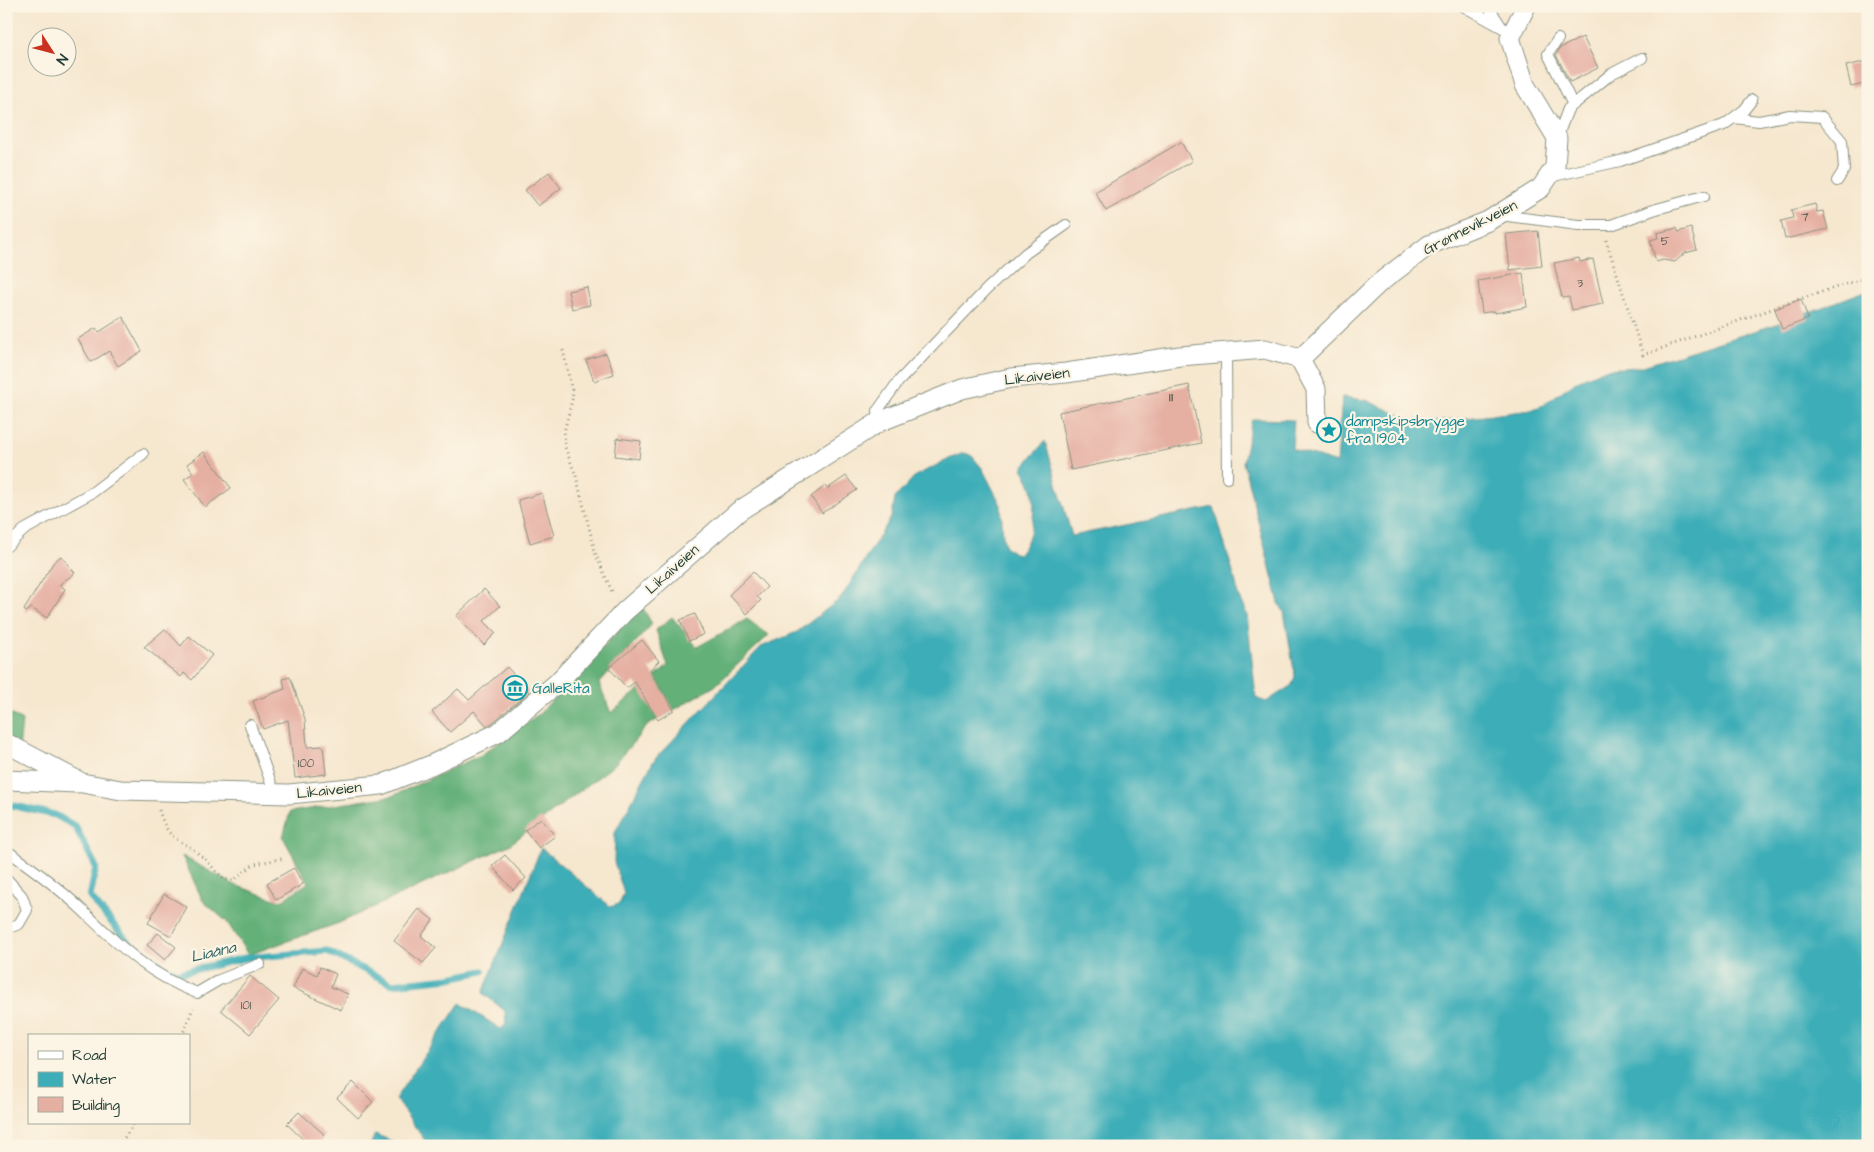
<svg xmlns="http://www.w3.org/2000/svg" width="1874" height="1152" font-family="'Architects Daughter',sans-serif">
	<rect width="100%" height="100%" fill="#fcf5e5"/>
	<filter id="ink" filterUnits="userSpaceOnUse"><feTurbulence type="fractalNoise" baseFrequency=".02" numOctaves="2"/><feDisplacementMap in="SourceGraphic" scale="10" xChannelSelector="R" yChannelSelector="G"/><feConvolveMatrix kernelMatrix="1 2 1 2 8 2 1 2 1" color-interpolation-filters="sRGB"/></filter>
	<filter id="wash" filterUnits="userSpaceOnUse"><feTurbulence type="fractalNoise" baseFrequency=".0096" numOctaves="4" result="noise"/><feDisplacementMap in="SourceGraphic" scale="20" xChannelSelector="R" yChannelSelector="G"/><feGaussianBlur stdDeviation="1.12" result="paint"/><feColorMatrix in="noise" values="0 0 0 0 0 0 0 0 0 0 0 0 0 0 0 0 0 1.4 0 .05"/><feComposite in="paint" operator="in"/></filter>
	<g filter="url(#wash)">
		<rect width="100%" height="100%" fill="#f6e7cf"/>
		<path fill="#63b079" stroke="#417656" d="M 642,606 L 652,624 L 599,683 L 611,713 L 668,666 L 656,630 L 672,617 L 697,647 L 747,619 L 769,635 L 715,686 L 648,725 L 613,766 L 509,845 L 339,923 L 248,955 L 227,922 L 203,901 L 182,856 L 235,885 L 280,901 L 308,883 L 283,837 L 290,812 L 392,796 L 481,755 L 539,714 Z
			M 6,711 L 22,721 L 19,750 L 6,753 Z"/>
		<path fill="#3dadb8" stroke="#2e7576" d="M 1868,290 L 1868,1146 L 429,1146 L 395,1099 L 460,1003 L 501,1029 L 506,1024 L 505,1011 L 483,993 L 541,848 L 611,907 L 620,903 L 624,893 L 614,862 L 615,832 L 654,760 L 761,647 L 797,632 L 841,598 L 892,516 L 895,498 L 915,476 L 949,459 L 964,453 L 971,455 L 982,468 L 1001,505 L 1003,538 L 1006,547 L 1014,553 L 1019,554 C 1033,540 1037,504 1031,486 C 1029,480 1025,474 1022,468 L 1045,441 L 1072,536 L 1214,507 L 1236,583 L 1238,596 L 1247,614 L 1256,698 L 1266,702 L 1292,685 L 1295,676 L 1284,612 L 1279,603 L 1243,462 L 1252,419 L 1294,420 L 1292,449 L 1337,463 L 1342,397 L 1366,400 L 1420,424 L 1531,410 L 1543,405 L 1575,382 L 1605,369 L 1640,367 L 1780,323 Z
			M 375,1134 L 401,1145 L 401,1146 L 370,1146 Z"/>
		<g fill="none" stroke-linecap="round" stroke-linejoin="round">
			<path stroke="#3dadb8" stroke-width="7" d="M 6,804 L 55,815 L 75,826 L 96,867 L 90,897 L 129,943 L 167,969 L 179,973 L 245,958 L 327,951 L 392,984 L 450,978 L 483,971"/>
		</g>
		<g id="blocks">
			<path fill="#e5afa2" d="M 1583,37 L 1598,68 L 1570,82 L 1556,55 L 1560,48 Z
				M 1868,61 L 1868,83 L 1851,87 L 1846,66 Z
				M 1181,142 L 1192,161 L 1106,211 L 1095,192 Z
				M 549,172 L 561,188 L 538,206 L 525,190 Z
				M 1815,204 L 1817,212 L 1823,211 L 1828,229 L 1785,239 L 1781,221 L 1793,218 L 1791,210 Z
				M 1677,228 L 1678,232 L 1691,228 L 1697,250 L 1685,253 L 1675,262 L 1663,260 L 1656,262 L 1650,240 L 1658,238 L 1657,233 Z
				M 1538,231 L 1542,266 L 1510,270 L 1506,234 Z
				M 1579,258 L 1580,262 L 1593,259 L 1603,304 L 1572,310 L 1569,297 L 1562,298 L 1554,263 Z
				M 1523,273 L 1527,307 L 1495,313 L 1495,311 L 1482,313 L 1478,281 Z
				M 587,287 L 590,305 L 572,309 L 568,291 Z
				M 1801,299 L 1808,319 L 1782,329 L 1775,309 Z
				M 123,317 L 142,351 L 118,366 L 109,351 L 91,362 L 78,339 L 96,328 L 99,332 Z
				M 606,353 L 614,374 L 594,381 L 586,360 Z
				M 1189,385 L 1201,443 L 1071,470 L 1059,412 Z
				M 617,438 L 641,441 L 639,459 L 615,456 Z
				M 204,452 L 231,488 L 205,507 L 184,479 L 193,473 L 187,464 Z
				M 846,476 L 857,490 L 822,513 L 811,497 L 825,486 L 827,489 Z
				M 542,493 L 554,536 L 530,543 L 518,500 Z
				M 61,556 L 75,573 L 59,585 L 65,589 L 47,618 L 31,608 L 26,612 L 24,610 L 53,563 Z
				M 753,572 L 767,587 L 757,597 L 761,600 L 747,614 L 729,595 Z
				M 484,589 L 500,606 L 484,621 L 496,633 L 484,645 L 456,616 Z
				M 695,614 L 704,634 L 689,641 L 680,620 Z
				M 165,629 L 181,646 L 189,636 L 212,655 L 192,680 L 184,673 L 181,677 L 144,647 Z
				M 642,640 L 659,661 L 650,669 L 674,710 L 658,720 L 635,682 L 627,688 L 609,668 Z
				M 507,667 L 529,692 L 492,723 L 487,726 L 474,711 L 450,732 L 432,712 L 458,689 L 469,700 Z
				M 290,677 L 305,719 L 307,747 L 323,746 L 326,774 L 295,778 L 288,720 L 263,729 L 253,701 L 285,689 L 283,679 Z
				M 541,818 L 555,836 L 539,848 L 525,830 Z
				M 505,855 L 526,878 L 513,890 L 492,866 Z
				M 294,868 L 303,884 L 276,900 L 267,883 Z
				M 164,894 L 187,907 L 171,936 L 148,923 Z
				M 419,909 L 433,920 L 421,936 L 436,948 L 423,963 L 394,941 Z
				M 158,933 L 176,947 L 165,960 L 147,945 Z
				M 320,967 L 336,974 L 331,987 L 348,994 L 341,1010 L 293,988 L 302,968 L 317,975 Z
				M 250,976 L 279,1000 L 250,1034 L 221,1010 Z
				M 353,1082 L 373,1102 L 358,1118 L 337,1098 Z
				M 299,1112 L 325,1135 L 315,1146 L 310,1146 L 287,1124 Z"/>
		</g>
	</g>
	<g filter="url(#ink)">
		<use href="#blocks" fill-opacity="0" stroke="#8a9282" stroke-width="1"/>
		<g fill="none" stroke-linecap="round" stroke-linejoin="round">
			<defs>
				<path id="service" d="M 1463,6 L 1503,28
					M 1488,6 L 1501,26
					M 1558,39 L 1548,54 L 1573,105
					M 1734,118 L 1759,121 L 1790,115 L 1822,117 L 1842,141 L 1844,170 L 1837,181
					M 1557,138 L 1568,109 L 1573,105 L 1611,74 L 1642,58
					M 1549,177 L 1620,161 L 1724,125 L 1744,110 L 1752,100
					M 1500,215 L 1578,225 L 1611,225 L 1653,210 L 1704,196
					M 1226,353 L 1227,478
					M 879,422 L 878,410 L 898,382 L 987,289 L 1026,253 L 1066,225
					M 6,547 L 24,530 L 93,492 L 143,454
					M 250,725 L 275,794
					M 6,850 C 32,868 58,887 81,909 C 119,945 147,974 197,993 L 219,980 L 260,964
					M 6,878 L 22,896 L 27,910 L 19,924 L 6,929"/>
				<path id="minor" d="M 1300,359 L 1378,284 L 1429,245 L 1488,221 L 1541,188 L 1555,167 L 1557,138 L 1525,85 L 1510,38 L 1526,6
					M 6,743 L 82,783 L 121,790 L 289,794 L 381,785 L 431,765 L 498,733 L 557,683 L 625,611 L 739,511 L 879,422 L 962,389 L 1011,378 L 1066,373 L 1180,356 L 1265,349 L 1300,359 L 1316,389 L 1317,423
					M 6,780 L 77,783"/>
			</defs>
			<use href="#service" stroke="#8a9282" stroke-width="12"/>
			<use href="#minor" stroke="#8a9282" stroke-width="21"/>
			<path stroke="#8a9282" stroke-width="3" stroke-dasharray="1 4" stroke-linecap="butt" d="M 1606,240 L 1643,355 L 1797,300 L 1868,277
				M 563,350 L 573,396 L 564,432 L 565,447 L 576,476 L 596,555 L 613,594
				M 159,810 C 170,845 177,835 200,855 C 209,862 216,872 225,880 L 234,880 L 254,864 L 285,858
				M 182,1036 L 193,1008
				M 119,1146 L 134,1123"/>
			<use href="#service" stroke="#fff" stroke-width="10"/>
			<use href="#minor" stroke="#fff" stroke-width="19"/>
		</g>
	</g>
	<defs>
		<symbol id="sight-ring" viewBox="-11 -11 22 22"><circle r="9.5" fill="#fcf5e5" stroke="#0f9aa8" stroke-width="1.5"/><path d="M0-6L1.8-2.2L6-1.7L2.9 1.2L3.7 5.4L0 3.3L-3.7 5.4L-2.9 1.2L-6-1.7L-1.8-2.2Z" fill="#0f9aa8"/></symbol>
		<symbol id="museum-ring" viewBox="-11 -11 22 22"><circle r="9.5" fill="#fcf5e5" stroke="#0f9aa8" stroke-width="1.5"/><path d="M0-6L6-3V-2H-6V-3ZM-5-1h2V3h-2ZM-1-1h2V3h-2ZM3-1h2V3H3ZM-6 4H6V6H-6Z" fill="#0f9aa8"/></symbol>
	</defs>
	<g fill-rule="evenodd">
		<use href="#sight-ring" x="1315" y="416" width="28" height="28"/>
		<use href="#museum-ring" x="501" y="674" width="28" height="28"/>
	</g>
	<g text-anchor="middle" stroke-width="4.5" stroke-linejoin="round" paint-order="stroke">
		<g font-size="12" fill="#505a50">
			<text x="1805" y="221">7</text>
			<text x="1665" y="245">5</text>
			<text x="1580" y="287">3</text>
			<text x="1171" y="401">111</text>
			<text x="306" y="767">100</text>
			<text x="246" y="1009">101</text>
		</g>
		<g font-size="15" fill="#1f3d34" stroke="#fcf5e5">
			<text transform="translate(1470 227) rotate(-27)" y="5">Grønnevikveien</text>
			<text transform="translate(1037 376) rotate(-7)" y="5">Likaiveien</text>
			<text transform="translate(672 569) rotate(-42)" y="5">Likaiveien</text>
			<text transform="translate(329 790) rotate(-6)" y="5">Likaiveien</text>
		</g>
		<g font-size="15" fill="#0d838f" stroke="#fcf5e5" text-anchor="start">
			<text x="1346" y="426">dampskipsbrygge<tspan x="1346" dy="17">fra 1904</tspan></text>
			<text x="532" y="693">GalleRita</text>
		</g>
		<g font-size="16" font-style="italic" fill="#285f5c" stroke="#fcf5e5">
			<text transform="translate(213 951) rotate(-13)" y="6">Liaåna</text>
		</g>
	</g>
	<rect width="1874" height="1152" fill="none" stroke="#fcf5e5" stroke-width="25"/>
	<rect x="28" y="1034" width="162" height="90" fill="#fcf5e5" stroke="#a4ab9e"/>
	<rect x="38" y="1051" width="25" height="8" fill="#ffffff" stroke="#a4ab9e"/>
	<text x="72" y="1060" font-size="15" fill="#1f3d34">Road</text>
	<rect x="38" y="1072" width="25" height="15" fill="#3dadb8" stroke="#a4ab9e"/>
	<text x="72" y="1084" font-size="15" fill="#1f3d34">Water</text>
	<rect x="38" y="1097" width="25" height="15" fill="#e5afa2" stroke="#a4ab9e"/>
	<text x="72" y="1110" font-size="15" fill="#1f3d34">Building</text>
	<g transform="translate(52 52) rotate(126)"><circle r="24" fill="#fcf5e5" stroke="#a4ab9e"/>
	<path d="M0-4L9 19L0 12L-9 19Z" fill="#c8321e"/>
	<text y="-8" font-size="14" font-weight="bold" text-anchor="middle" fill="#1f3d34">N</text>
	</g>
</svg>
